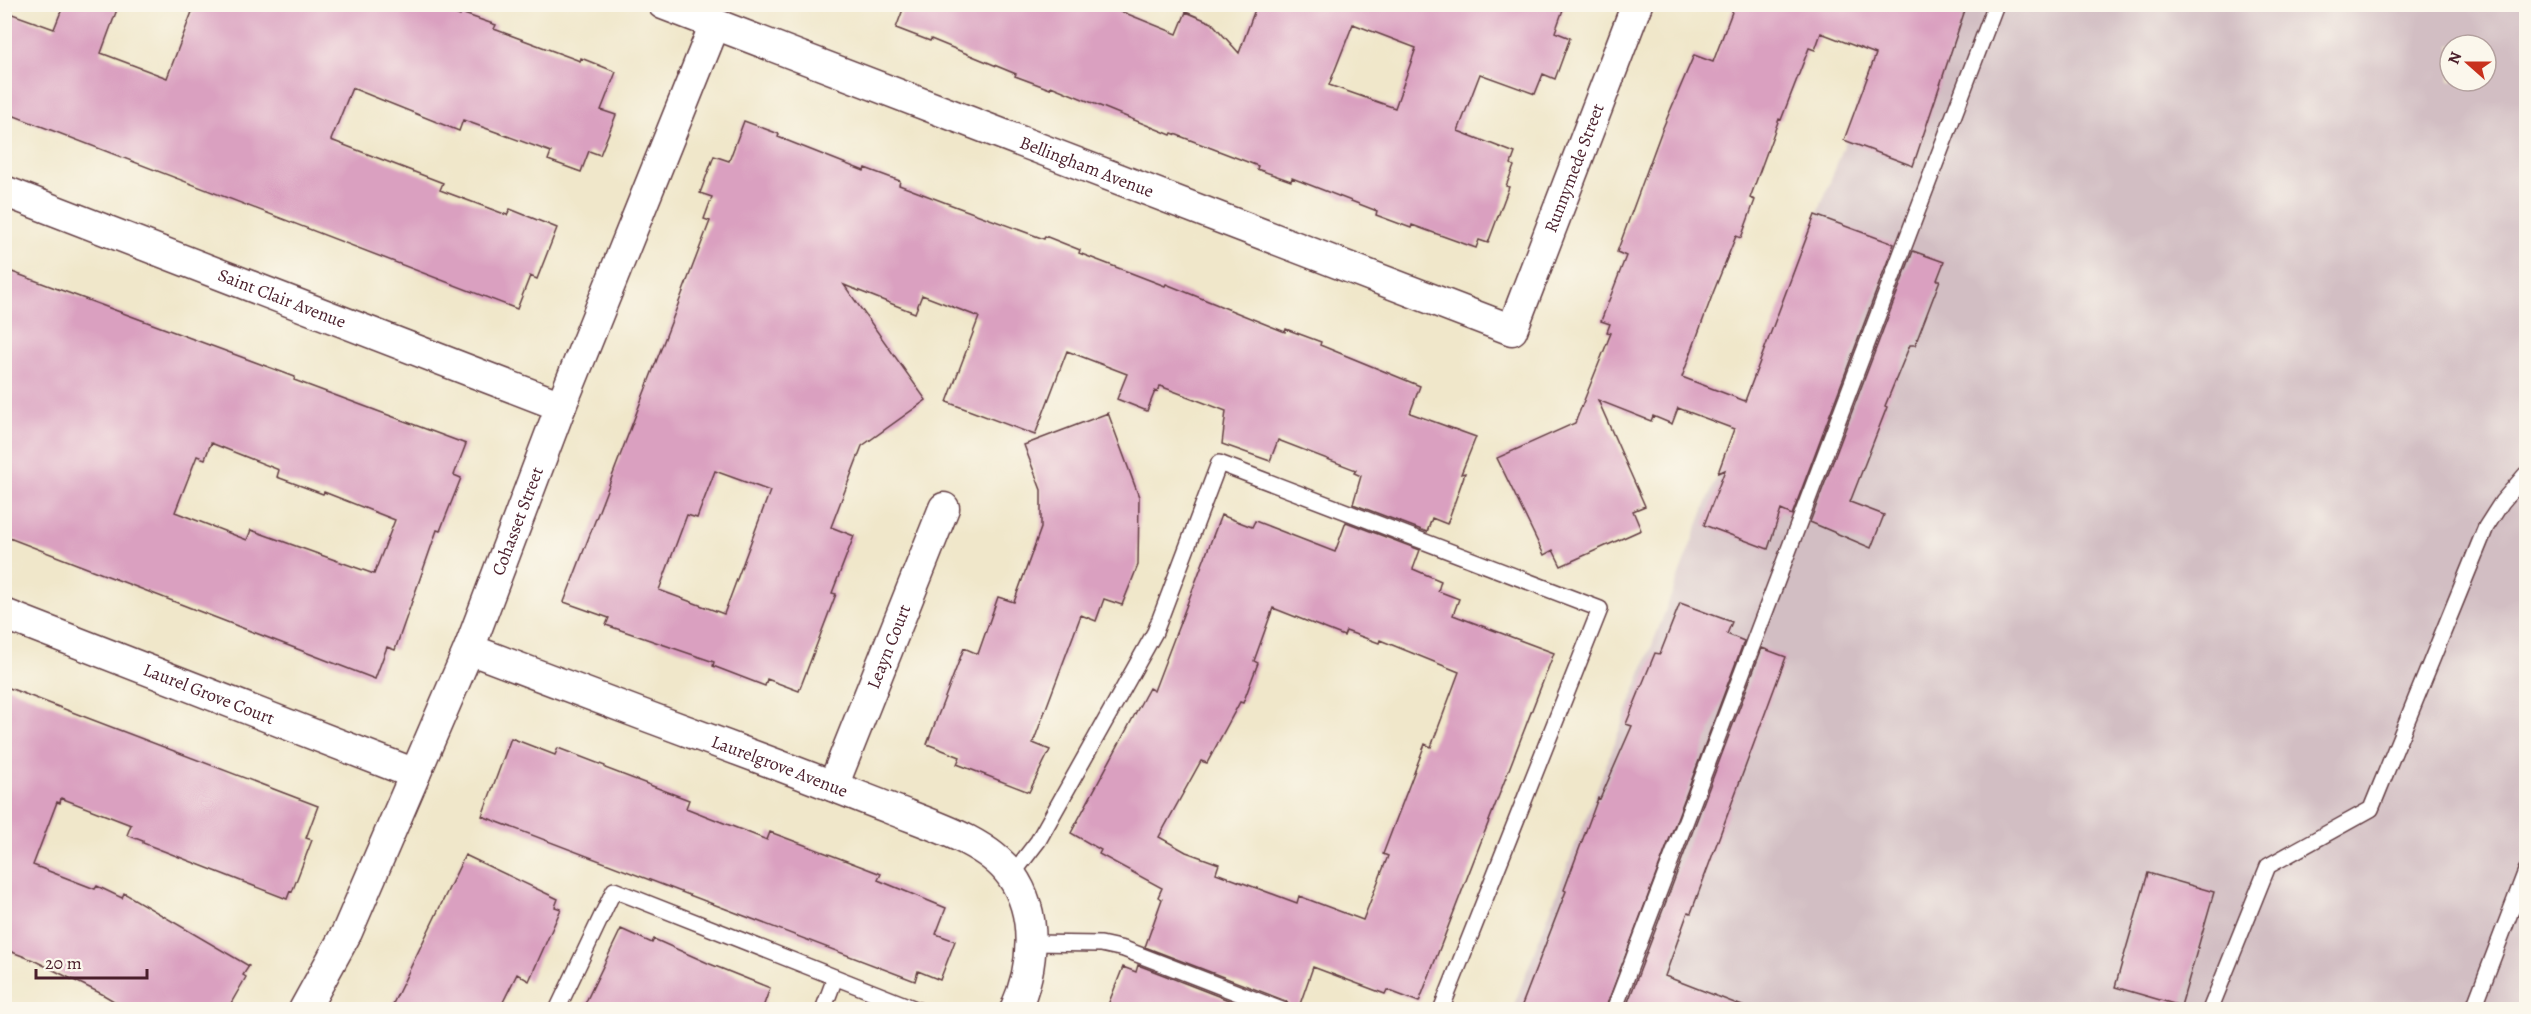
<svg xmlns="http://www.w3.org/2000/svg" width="2531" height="1014" font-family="Alegreya,serif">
	<rect width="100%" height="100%" fill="#fbf7ec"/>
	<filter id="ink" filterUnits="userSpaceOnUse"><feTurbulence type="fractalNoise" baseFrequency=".0167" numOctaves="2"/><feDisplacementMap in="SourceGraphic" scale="12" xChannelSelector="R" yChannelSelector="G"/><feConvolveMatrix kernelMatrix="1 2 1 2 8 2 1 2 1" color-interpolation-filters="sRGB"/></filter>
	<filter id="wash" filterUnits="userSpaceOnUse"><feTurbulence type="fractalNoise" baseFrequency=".008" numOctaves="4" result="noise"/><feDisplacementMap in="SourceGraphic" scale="24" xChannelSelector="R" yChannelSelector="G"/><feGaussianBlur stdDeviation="1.35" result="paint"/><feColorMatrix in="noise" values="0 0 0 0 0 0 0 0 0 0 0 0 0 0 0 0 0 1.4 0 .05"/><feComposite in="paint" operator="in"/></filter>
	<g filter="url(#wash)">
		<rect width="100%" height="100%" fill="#f0e7ca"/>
		<path fill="#d2bec3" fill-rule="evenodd" d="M 1898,5 L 2526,5 L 2526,1009 L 1512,1010 ZM 2450,45 L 2486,45 L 2486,81 L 2450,81 Z"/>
		<g id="blocks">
			<path fill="#daa0c0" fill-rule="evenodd" d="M 64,4 L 119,4 L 101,53 L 167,78 L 195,4 L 430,4 L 460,16 L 461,13 L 496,25 L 494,29 L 580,61 L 581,58 L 616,72 L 601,110 L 616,115 L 600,155 L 589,151 L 581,172 L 548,160 L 551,152 L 463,120 L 459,131 L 352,88 L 331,140 L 443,183 L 440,190 L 507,215 L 510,209 L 557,228 L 537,279 L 530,276 L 517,309 L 4,112 L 4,11 L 54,29 Z
				M 905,4 L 1103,4 L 1177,34 L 1186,12 L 1212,23 L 1239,53 L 1257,4 L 1565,4 L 1555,32 L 1570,38 L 1555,79 L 1543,74 L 1535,94 L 1480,74 L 1458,131 L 1515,153 L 1511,164 L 1514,166 L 1506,186 L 1509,187 L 1488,243 L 1479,240 L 1476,248 L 1412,225 L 1411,228 L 1376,215 L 1377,211 L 1292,178 L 1291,181 L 1257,169 L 1258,166 L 1172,133 L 1171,135 L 1051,86 L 1050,89 L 1015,76 L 1016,74 L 931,39 L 930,41 L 896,28 ZM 1353,24 L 1416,48 L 1395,108 L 1329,85 Z
				M 1735,4 L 1967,4 L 1913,166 L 1844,140 L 1876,54 L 1821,33 L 1815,50 L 1809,48 L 1781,120 L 1779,119 L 1750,198 L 1755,200 L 1741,238 L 1736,236 L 1713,293 L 1682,377 L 1745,401 L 1815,215 L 1894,244 L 1792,515 L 1781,510 L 1768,549 L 1704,525 L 1725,470 L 1718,473 L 1734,429 L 1678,408 L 1672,424 L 1653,416 L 1651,421 L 1598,400 L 1645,506 L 1633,511 L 1641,530 L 1561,566 L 1553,550 L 1544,555 L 1497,458 L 1575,423 L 1611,333 L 1607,332 L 1610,324 L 1601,321 L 1626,256 L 1617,252 L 1662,130 L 1694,55 L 1713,62 Z
				M 744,121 L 779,134 L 778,137 L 864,171 L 865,168 L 900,181 L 899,185 L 957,207 L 1044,239 L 1045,236 L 1080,250 L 1079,253 L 1165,286 L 1166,284 L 1285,332 L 1286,329 L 1321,342 L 1320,345 L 1420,386 L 1410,413 L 1476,437 L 1461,474 L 1465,473 L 1447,524 L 1432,518 L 1427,532 L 1353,504 L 1361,476 L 1354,473 L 1356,470 L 1278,440 L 1270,461 L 1222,444 L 1226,411 L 1160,386 L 1157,392 L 1155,391 L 1147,411 L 1117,399 L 1127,374 L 1067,351 L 1035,435 L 947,402 L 979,317 L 922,295 L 915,313 L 844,285 L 926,400 L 862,446 L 831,527 L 854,536 L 832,593 L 836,594 L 799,691 L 767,679 L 765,686 L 713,666 L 714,662 L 606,625 L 609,618 L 564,602 L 710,221 L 704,219 L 712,197 L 700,193 L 714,156 L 729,161 ZM 715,471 L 770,491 L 724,614 L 659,590 L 687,515 L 697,518 Z
				M 1913,251 L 1944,262 L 1937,280 L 1940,280 L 1915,345 L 1910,345 L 1885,406 L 1887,407 L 1850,502 L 1884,515 L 1871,548 L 1810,522 Z
				M 4,269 L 255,362 L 295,377 L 294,380 L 466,444 L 454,475 L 461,478 L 440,531 L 437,530 L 395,650 L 387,647 L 375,679 L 4,536 ZM 211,443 L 279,470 L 277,477 L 323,494 L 324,492 L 395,520 L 374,574 L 251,530 L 247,540 L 175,512 L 197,456 L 205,459 Z
				M 1108,413 L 1139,497 L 1138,565 L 1122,605 L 1104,599 L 1096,621 L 1081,615 L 1033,743 L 1050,750 L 1029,792 L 957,764 L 960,757 L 927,744 L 964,648 L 978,654 L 998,597 L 1014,602 L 1041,528 L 1041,490 L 1024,445 Z
				M 1221,515 L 1252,527 L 1255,521 L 1335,552 L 1346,522 L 1420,550 L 1413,569 L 1441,581 L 1438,591 L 1459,599 L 1453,615 L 1554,653 L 1419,1002 L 1387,990 L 1385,994 L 1313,967 L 1298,1010 L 1292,1010 L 1286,1001 L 1145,947 L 1162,899 L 1158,897 L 1162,888 L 1099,854 L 1101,850 L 1071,833 L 1149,688 L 1154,691 ZM 1273,608 L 1344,636 L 1346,631 L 1379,643 L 1380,640 L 1459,672 L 1431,747 L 1425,744 L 1383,854 L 1388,856 L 1363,920 L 1299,896 L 1297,903 L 1216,873 L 1219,864 L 1186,852 L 1159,837 L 1201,761 L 1207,763 L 1240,702 L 1243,703 L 1258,663 L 1254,661 Z
				M 1680,603 L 1732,622 L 1727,634 L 1744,641 L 1605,1010 L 1520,1010 L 1566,891 L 1564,890 L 1598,798 L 1600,799 L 1632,726 L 1626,724 L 1655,653 L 1660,654 Z
				M 1762,648 L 1786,657 L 1691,913 L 1688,912 L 1665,976 L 1745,1007 L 1745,1010 L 1625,1010 Z
				M 4,686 L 318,806 L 306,838 L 312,840 L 292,892 L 290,891 L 287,899 L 143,843 L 143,841 L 127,835 L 131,825 L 61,798 L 60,803 L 57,802 L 33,865 L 95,889 L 97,886 L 122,898 L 124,893 L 249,966 L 243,975 L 246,977 L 227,1010 L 129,1010 L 102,994 L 33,960 L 4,949 Z
				M 511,738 L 555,755 L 558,748 L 605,766 L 605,768 L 689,800 L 686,808 L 767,840 L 770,832 L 839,858 L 881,874 L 878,880 L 946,908 L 936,934 L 955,941 L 940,980 L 918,971 L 915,981 L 482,816 Z
				M 465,855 L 558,899 L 555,907 L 561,909 L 529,981 L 517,974 L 499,1010 L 390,1010 Z
				M 2148,873 L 2214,892 L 2181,1006 L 2115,987 Z
				M 621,929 L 652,943 L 654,939 L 710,964 L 770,988 L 762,1010 L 582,1010 Z
				M 1138,965 L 1254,1010 L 1106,1010 L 1123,967 L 1136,972 Z"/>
		</g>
	</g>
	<g filter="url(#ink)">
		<use href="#blocks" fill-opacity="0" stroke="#633d43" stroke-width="1.5"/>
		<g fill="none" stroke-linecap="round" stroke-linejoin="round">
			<defs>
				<path id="service" d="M 1012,875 L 1038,841 L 1155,632 L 1219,463 L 1600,609 L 1441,1010
					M 1032,943 L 1101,944 L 1124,949 L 1282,1010
					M 557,1010 L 614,890 L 918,1010
					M 823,1010 L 835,978
					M 1614,1010 L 1996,4
					M 2210,1010 L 2268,866 L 2371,809 L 2486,527 L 2502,502 L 2526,474
					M 2473,1010 L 2526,871"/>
				<g id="minor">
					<path id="s1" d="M 663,4 L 1512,330 L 1637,4"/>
					<path id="s2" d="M 4,191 L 561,406"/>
					<path id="s3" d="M 4,614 L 415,774"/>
					<path id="s4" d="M 469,649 C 567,686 664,723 762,759 C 805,775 847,792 889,808 C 928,824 986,840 1011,875 C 1039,914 1034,968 1015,1010"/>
					<path id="s5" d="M 833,786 L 944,508"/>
					<path id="s6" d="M 304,1010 L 347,932 L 469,649 L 561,406 L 715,24"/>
				</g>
			</defs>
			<use href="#service" stroke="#633d43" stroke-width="18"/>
			<use href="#minor" stroke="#633d43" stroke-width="33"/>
			<use href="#service" stroke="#fff" stroke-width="15"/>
			<use href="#minor" stroke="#fff" stroke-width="30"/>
		</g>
	</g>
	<g text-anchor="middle" stroke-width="4.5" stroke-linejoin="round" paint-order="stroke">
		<g font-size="18" fill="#4a1f2b" stroke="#fbf7ec">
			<text dy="6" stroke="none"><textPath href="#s1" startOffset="454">Bellingham Avenue</textPath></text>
			<text dy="6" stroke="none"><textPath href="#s1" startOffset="1083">Runnymede Street</textPath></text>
			<text dy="6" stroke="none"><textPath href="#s2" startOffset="298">Saint Clair Avenue</textPath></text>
			<text dy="6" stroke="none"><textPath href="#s6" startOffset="534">Cohasset Street</textPath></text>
			<text dy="6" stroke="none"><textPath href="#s5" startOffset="150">Leayn Court</textPath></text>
			<text dy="6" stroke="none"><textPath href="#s3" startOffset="220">Laurel Grove Court</textPath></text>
			<text dy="6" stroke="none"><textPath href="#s4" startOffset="332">Laurelgrove Avenue</textPath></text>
		</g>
	</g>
	<rect width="2531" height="1014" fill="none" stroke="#fbf7ec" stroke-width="24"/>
	<g transform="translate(2468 63) rotate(291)"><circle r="28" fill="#fbf7ec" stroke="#b4a19f" stroke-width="1.5"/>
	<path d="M0-4.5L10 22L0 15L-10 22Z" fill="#c8321e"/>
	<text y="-9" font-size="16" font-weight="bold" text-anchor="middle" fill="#4a1f2b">N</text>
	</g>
	<path d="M36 969v9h111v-9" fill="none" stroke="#4a1f2b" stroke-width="3"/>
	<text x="45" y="969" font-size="18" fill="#4a1f2b" stroke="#fbf7ec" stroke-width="4.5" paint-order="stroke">20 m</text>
</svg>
